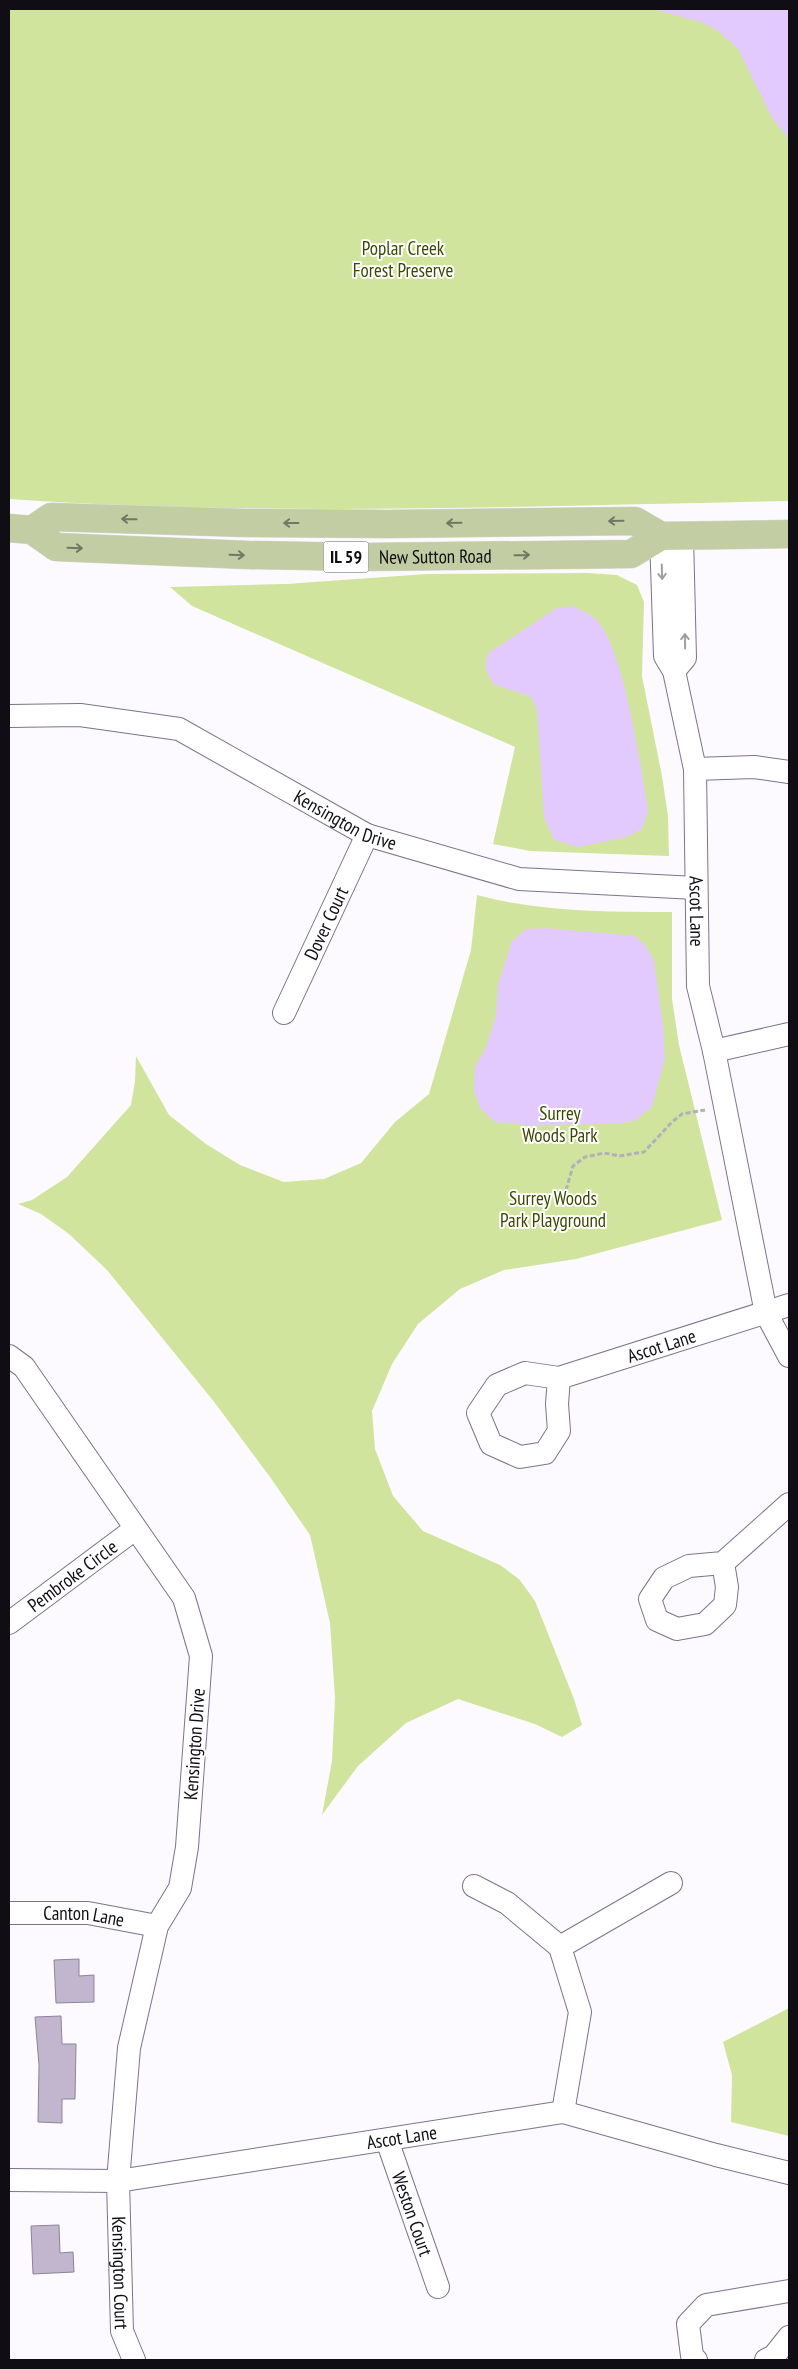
<svg xmlns="http://www.w3.org/2000/svg" width="798" height="2369" font-family="'PT Sans Narrow',sans-serif">
	<rect width="100%" height="100%" fill="#fcfaff"/>
	<path fill="#d0e49e" d="M 9,9 L 789,9 L 789,501 C 529,506 268,517 9,499 Z
		M 588,573 L 617,575 L 637,585 L 644,602 L 642,676 L 662,776 L 668,816 L 669,856 L 530,851 L 493,844 L 515,747 L 192,606 L 170,587 L 286,584 L 427,574 Z
		M 477,895 C 540,912 607,912 672,912 L 672,999 L 679,1045 L 722,1220 L 576,1259 L 504,1270 L 460,1289 L 418,1324 L 392,1364 L 372,1411 L 375,1449 L 393,1496 L 423,1531 L 500,1565 L 519,1579 L 535,1601 L 574,1699 L 582,1725 L 562,1737 L 535,1724 L 458,1699 L 406,1723 L 358,1766 L 322,1815 L 332,1761 L 335,1698 L 330,1623 L 310,1535 L 270,1477 L 215,1403 L 107,1270 L 69,1234 L 41,1214 L 18,1204 L 32,1200 L 67,1177 L 131,1105 L 135,1081 L 136,1056 L 169,1115 L 206,1144 L 240,1165 L 284,1182 L 324,1179 L 361,1163 L 395,1122 L 429,1094 L 471,950 Z
		M 789,2008 L 789,2136 L 731,2122 L 732,2075 L 723,2042 Z"/>
	<path fill="#e3cafe" d="M 652,9 L 789,9 L 789,139 L 772,118 L 738,49 L 717,30 L 701,22 Z
		M 573,606 C 579,610 588,612 593,617 C 624,640 641,771 648,811 L 642,829 L 627,837 L 578,847 L 554,840 L 544,817 L 537,709 L 531,697 L 493,684 L 485,668 L 488,653 L 557,608 Z
		M 546,928 L 635,936 L 645,945 L 654,961 L 663,1026 L 665,1058 L 652,1107 L 634,1121 L 612,1124 L 526,1125 L 495,1122 L 481,1109 L 474,1091 L 475,1067 L 486,1047 L 496,1015 L 498,985 L 512,941 L 526,929 Z"/>
	<path fill="#c1b6ce" stroke="#8d8399" d="M 79,1959 L 79,1976 L 94,1975 L 94,2002 L 56,2003 L 54,1960 Z
		M 61,2016 L 62,2044 L 76,2044 L 75,2099 L 62,2099 L 62,2123 L 38,2122 L 39,2065 L 35,2017 Z
		M 59,2225 L 60,2253 L 73,2252 L 74,2272 L 33,2274 L 31,2226 Z"/>
	<g fill="none" stroke-linecap="round" stroke-linejoin="round">
		<defs>
			<g id="minor">
				<path id="s1" d="M 661,536 L 665,656 L 674,671 L 695,769 L 698,986 L 714,1051 L 766,1313 L 789,1356"/>
				<path d="M 674,671 L 685,658 L 682,536"/>
				<path id="s2" d="M 9,716 L 80,715 L 179,729 L 367,835 L 519,879 L 696,888"/>
				<path d="M 695,769 L 754,767 L 789,772"/>
				<path id="s3" d="M 284,1013 L 367,835"/>
				<path d="M 714,1051 L 789,1034"/>
				<path id="s4" d="M 9,1356 L 24,1367 L 184,1598 L 201,1656 L 187,1847 L 180,1888 L 157,1926 L 129,2048 L 118,2181 L 122,2331 L 134,2360"/>
				<path id="s5" d="M 559,1378 L 557,1404 L 559,1431 L 545,1453 L 520,1457 L 491,1444 L 478,1413 L 497,1385 L 525,1373 L 559,1378 L 789,1305"/>
				<path d="M 723,1563 L 727,1587 L 725,1605 L 705,1624 L 677,1629 L 657,1620 L 650,1599 L 664,1578 L 689,1566 L 723,1563 L 789,1504"/>
				<path id="s6" d="M 9,1623 L 135,1529"/>
				<path d="M 474,1886 L 507,1903 L 560,1947 L 580,2012 L 563,2112"/>
				<path id="s7" d="M 9,1913 L 88,1913 L 157,1926"/>
				<path d="M 560,1947 L 671,1883"/>
				<path id="s8" d="M 387,2140 L 438,2287"/>
				<path id="s9" d="M 9,2180 L 118,2181 L 563,2112 L 716,2155 L 789,2173"/>
				<path d="M 696,2360 L 692,2356 L 688,2324 L 706,2305 L 789,2291"/>
				<path d="M 766,2360 L 774,2356 L 789,2337"/>
			</g>
			<g id="major">
				<path id="s10" d="M 9,528 L 32,530 L 56,547 L 248,555 L 365,557 L 631,554 L 661,536 L 789,534"/>
				<path d="M 32,530 L 51,517 L 246,523 L 388,524 L 635,521 L 661,536"/>
			</g>
		</defs>
		<use href="#minor" stroke="#7d7389" stroke-width="24"/>
		<use href="#major" stroke="#d9d8da" stroke-width="29"/>
		<path stroke="#b3b1b7" stroke-width="3" stroke-dasharray="5 2.5" stroke-linecap="butt" d="M 566,1190 L 573,1166 L 585,1157 L 604,1153 L 619,1156 L 644,1152 L 672,1122 L 682,1114 L 705,1110"/>
		<use href="#minor" stroke="#fff" stroke-width="22"/>
		<use href="#major" stroke="#c2cda4" stroke-width="28"/>
	</g>
	<defs><path id="oneway-shaft" d="M-6 0H5M1.5-3L5.5 0L1.5 3" fill="none" stroke-width="1.6" stroke-linecap="round" stroke-linejoin="round" transform="scale(1.25)"/></defs>
	<g stroke="#727764">
		<use href="#oneway-shaft" transform="translate(129 519) rotate(-179)"/>
		<use href="#oneway-shaft" transform="translate(616 521) rotate(179)"/>
		<use href="#oneway-shaft" transform="translate(291 523) rotate(-180)"/>
		<use href="#oneway-shaft" transform="translate(454 523) rotate(179)"/>
		<use href="#oneway-shaft" transform="translate(75 548) rotate(2)"/>
		<use href="#oneway-shaft" transform="translate(237 555) rotate(2)"/>
		<use href="#oneway-shaft" transform="translate(522 555) rotate(-1)"/>
	</g>
	<g stroke="#a09ea1">
		<use href="#oneway-shaft" transform="translate(662 572) rotate(88)"/>
		<use href="#oneway-shaft" transform="translate(685 641) rotate(-91)"/>
	</g>
	<g text-anchor="middle" stroke-width="4" stroke-linejoin="round" paint-order="stroke">
		<rect fill="#fff" stroke="#58565b" stroke-width="1" x="323.5" y="541.5" width="45" height="31" rx="4"/>
		<g font-size="18" font-weight="bold" fill="#110d15">
			<text x="346" y="563">IL 59</text>
		</g>
		<g font-size="19" fill="#3a4800" stroke="#fff">
			<text x="403" y="255">Poplar Creek<tspan x="403" dy="22">Forest Preserve</tspan></text>
			<text x="560" y="1120">Surrey<tspan x="560" dy="22">Woods Park</tspan></text>
			<text x="553" y="1205">Surrey Woods<tspan x="553" dy="22">Park Playground</tspan></text>
		</g>
		<g font-size="19" fill="#110d15" stroke="#fff">
			<text dy="7" stroke="none"><textPath href="#s10" startOffset="432">New Sutton Road</textPath></text>
			<text dy="7" stroke="none"><textPath href="#s2" startOffset="361">Kensington Drive</textPath></text>
			<text dy="7" stroke="none"><textPath href="#s1" startOffset="380">Ascot Lane</textPath></text>
			<text dy="7" stroke="none"><textPath href="#s3" startOffset="99">Dover Court</textPath></text>
			<text dy="7" stroke="none"><textPath href="#s5" startOffset="376">Ascot Lane</textPath></text>
			<text dy="7" stroke="none"><textPath href="#s6" startOffset="79">Pembroke Circle</textPath></text>
			<text transform="translate(194 1744) rotate(-86)" y="7">Kensington Drive</text>
			<text dy="7" stroke="none"><textPath href="#s7" startOffset="75">Canton Lane</textPath></text>
			<text dy="7" stroke="none"><textPath href="#s9" startOffset="396">Ascot Lane</textPath></text>
			<text dy="7" stroke="none"><textPath href="#s8" startOffset="78">Weston Court</textPath></text>
			<text dy="7" stroke="none"><textPath href="#s4" startOffset="988">Kensington Court</textPath></text>
		</g>
	</g>
	<rect width="798" height="2369" fill="none" stroke="#110d15" stroke-width="20"/>
</svg>
